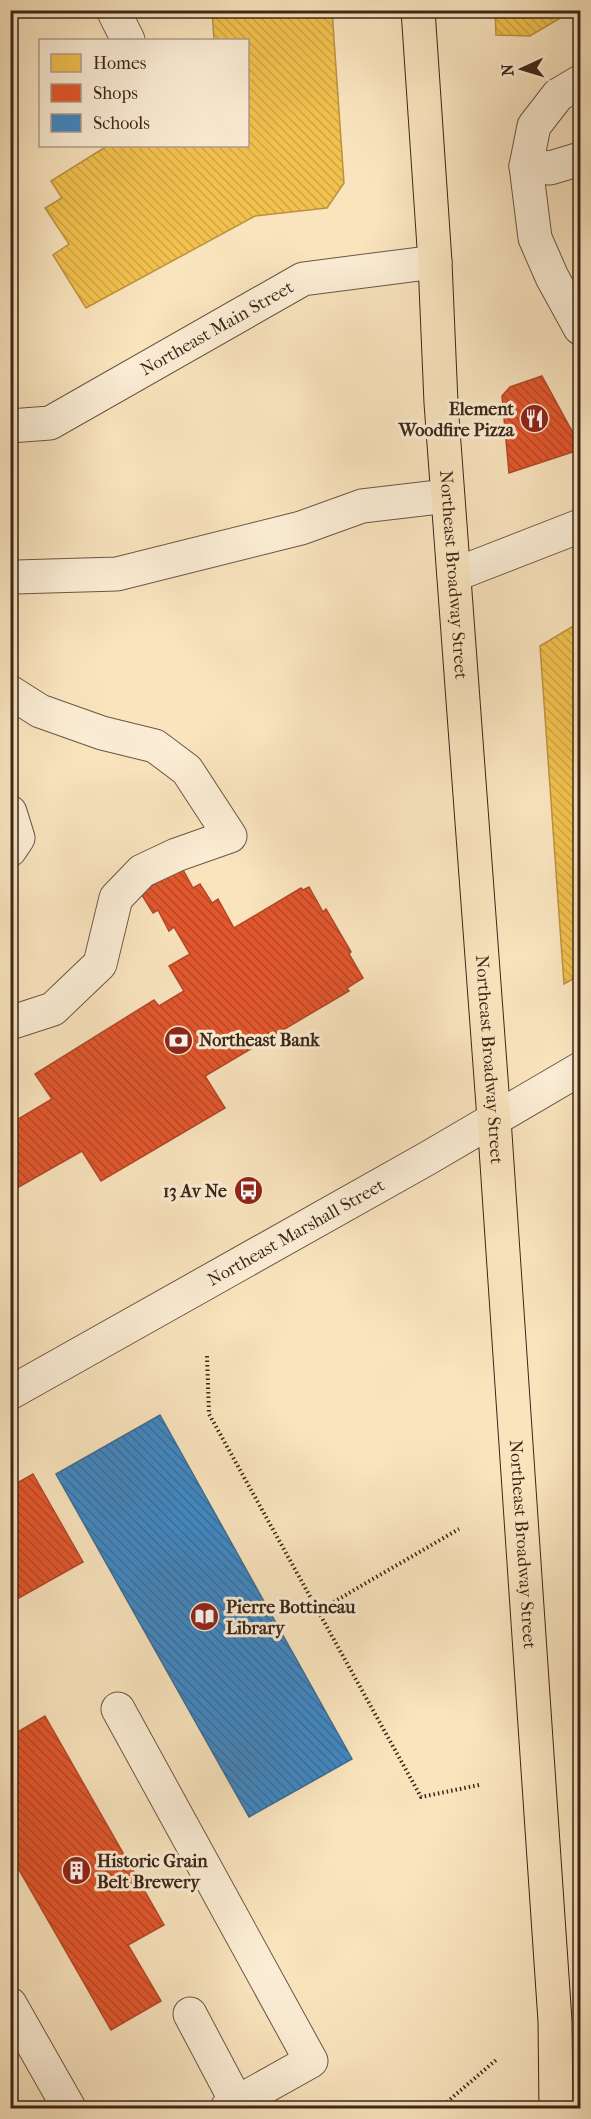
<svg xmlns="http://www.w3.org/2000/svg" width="591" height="2119" font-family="'IM FELL French Canon',serif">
	<defs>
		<pattern id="homes-back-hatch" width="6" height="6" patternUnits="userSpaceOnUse" patternTransform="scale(1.5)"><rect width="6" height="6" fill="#f2c14e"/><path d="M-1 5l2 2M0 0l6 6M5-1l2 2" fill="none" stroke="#d0a644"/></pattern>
		<pattern id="shops-back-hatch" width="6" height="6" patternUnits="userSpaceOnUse" patternTransform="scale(1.5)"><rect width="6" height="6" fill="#e4572e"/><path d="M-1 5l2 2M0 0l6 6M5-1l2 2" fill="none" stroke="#ba4826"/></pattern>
		<pattern id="schools-back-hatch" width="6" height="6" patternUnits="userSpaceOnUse" patternTransform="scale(1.5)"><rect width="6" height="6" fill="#3f88c5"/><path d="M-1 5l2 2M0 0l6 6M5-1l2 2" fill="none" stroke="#366f9f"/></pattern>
	</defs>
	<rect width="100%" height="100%" fill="#f9e4be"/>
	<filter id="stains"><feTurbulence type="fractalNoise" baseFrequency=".00333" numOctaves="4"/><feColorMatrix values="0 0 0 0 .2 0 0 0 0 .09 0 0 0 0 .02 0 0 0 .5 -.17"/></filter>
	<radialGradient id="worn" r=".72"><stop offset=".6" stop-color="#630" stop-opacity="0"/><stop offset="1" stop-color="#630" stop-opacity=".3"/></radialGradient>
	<path fill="url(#homes-back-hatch)" stroke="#bc923e" stroke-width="1.5" d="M 212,10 L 332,10 L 344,183 L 327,208 L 255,216 L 86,308 L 53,255 L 69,244 L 45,208 L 62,198 L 51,181 L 107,146 L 248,146 L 248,40 L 214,40 Z
		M 495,10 L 574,10 L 530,36 L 496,35 Z
		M 10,196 L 15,196 L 17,212 L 10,212 Z
		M 580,622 L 580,975 L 564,984 L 540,646 Z"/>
	<path fill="url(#shops-back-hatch)" stroke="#b24828" stroke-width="1.5" d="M 542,376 L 578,442 L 576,451 L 509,473 L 502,396 L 510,387 Z
		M 182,868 L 193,888 L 200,884 L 212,903 L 218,899 L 234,928 L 301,888 L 303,890 L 309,887 L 323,912 L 326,909 L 351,952 L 349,954 L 363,978 L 347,988 L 349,991 L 205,1076 L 225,1108 L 101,1181 L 82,1151 L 10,1192 L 10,1124 L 52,1099 L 35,1074 L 154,1000 L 159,1006 L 184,991 L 169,966 L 190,954 L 174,927 L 169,931 L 158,910 L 153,913 L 140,892 Z
		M 33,1474 L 83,1562 L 10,1603 L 10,1487 Z
		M 45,1716 L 164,1925 L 128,1945 L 161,2001 L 111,2030 L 10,1854 L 10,1722 L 16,1733 Z"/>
	<path fill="url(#schools-back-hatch)" stroke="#3e6b91" stroke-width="1.5" d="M 160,1415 L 352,1759 L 249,1817 L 56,1474 Z"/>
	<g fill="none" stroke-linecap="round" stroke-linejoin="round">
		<defs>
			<g id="minor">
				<path d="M 113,10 L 128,40"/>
				<path d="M 580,82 L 558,95 L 534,126 L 526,166 L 535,238 L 552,277 L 580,328"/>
				<path d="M 526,166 L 550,168 L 580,159"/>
				<path id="s1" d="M 10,426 L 50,423 L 303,279 L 435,262"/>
				<path d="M 454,575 L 580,526"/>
				<path d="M 10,579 L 16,577 L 117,574 L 301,528 L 362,506 L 447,496"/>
				<path d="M 10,692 L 40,711 L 102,733 L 155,746 L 187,770 L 230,836 L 176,855 L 142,871 L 116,898 L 100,964 L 53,1009 L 10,1023"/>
				<path d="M 10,812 L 18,838 L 10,850"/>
				<path id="s2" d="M 10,1393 L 428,1158 L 580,1069"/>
				<path d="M 118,1709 L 311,2061 L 227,2108"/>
				<path d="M 10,2004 L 69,2108"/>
				<path d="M 190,2014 L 237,2103"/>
			</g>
			<g id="major">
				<path id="s3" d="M 418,10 L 435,262 L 441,403 L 494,1119 L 555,2021 L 556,2108"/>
			</g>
		</defs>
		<use href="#minor" stroke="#6c5642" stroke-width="35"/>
		<use href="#major" stroke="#3d2619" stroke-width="35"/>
		<path stroke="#3d2619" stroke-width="4" stroke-dasharray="1.5 3" stroke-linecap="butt" d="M 207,1356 L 209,1414 L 421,1797 L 479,1785
			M 318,1611 L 459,1529
			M 440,2108 L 496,2060"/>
		<use href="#minor" stroke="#fbedd5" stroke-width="33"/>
		<use href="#major" stroke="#f9e4be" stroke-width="33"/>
	</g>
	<defs>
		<symbol id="restaurant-disc" viewBox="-11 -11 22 22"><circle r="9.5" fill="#8f2418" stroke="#fbedd5"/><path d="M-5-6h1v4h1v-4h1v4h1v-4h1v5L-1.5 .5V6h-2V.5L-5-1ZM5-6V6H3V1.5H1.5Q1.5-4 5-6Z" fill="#fff"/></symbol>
		<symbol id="bank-disc" viewBox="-11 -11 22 22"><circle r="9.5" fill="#8f2418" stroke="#fbedd5"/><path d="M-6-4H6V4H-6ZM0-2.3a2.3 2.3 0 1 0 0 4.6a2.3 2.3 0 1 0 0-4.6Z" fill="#fff"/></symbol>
		<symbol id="bus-disc" viewBox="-11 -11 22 22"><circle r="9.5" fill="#8f2418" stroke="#fbedd5"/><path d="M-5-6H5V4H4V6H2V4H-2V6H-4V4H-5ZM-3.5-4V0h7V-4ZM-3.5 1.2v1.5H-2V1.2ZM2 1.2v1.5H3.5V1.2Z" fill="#fff"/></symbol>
		<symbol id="library-disc" viewBox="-11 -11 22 22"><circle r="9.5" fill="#8f2418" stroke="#fbedd5"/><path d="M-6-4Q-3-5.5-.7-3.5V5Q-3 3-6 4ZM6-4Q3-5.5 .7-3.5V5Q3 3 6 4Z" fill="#fff"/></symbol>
		<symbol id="building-disc" viewBox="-11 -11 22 22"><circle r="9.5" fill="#8f2418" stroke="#fbedd5"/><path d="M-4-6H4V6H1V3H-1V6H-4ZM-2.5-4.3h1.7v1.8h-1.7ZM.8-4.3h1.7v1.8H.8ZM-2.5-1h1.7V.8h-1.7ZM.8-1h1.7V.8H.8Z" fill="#fff"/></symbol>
	</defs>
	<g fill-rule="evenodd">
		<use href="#restaurant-disc" x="518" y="402" width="33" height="33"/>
		<use href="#bank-disc" x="162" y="1024" width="33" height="33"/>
		<use href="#bus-disc" x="232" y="1174" width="33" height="33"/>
		<use href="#library-disc" x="188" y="1600" width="33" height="33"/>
		<use href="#building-disc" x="60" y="1854" width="33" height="33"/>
	</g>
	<g text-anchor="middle" stroke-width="6" stroke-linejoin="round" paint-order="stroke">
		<g font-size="18" fill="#3d2619" stroke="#fbedd5">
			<text dy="6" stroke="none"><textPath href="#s1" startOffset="232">Northeast Main Street</textPath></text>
			<text dy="6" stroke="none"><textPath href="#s3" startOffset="566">Northeast Broadway Street</textPath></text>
			<text dy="6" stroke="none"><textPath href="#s3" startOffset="1052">Northeast Broadway Street</textPath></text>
			<text dy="6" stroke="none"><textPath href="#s2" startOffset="328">Northeast Marshall Street</textPath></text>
			<text dy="6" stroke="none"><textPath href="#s3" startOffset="1538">Northeast Broadway Street</textPath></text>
		</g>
		<g font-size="18" font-weight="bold" fill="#3d2619" stroke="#fbedd5" text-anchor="start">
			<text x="514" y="415" text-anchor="end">Element<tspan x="514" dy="21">Woodfire Pizza</tspan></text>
			<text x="199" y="1046">Northeast Bank</text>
			<text x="227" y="1197" text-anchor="end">13 Av Ne</text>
			<text x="226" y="1613">Pierre Bottineau<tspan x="226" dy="21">Library</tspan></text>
			<text x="97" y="1867">Historic Grain<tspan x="97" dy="21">Belt Brewery</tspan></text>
		</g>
	</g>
	<rect width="591" height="2119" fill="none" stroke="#f9e4be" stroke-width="36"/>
	<rect x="12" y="12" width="567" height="2095" fill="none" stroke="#3d2619" stroke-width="3"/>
	<rect x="18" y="18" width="555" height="2083" fill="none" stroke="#3d2619" stroke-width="1.5"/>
	<rect x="39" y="39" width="210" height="108" fill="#fbedd5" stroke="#af9d8a" stroke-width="1.5"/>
	<rect x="51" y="54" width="30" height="18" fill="#f2c14e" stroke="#af9d8a" stroke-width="1.5"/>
	<text x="93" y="69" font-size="18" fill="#3d2619">Homes</text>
	<rect x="51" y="84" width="30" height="18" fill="#e4572e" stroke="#af9d8a" stroke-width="1.5"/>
	<text x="93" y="99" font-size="18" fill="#3d2619">Shops</text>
	<rect x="51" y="114" width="30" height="18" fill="#3f88c5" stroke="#af9d8a" stroke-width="1.5"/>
	<text x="93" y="129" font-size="18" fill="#3d2619">Schools</text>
	<g transform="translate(522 69) rotate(266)" stroke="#fbedd5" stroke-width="4.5" paint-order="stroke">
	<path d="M0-4.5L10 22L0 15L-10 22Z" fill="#3d2619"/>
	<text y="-9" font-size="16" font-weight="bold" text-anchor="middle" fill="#3d2619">N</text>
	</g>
	<rect width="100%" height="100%" filter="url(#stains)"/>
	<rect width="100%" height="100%" fill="url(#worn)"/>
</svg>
